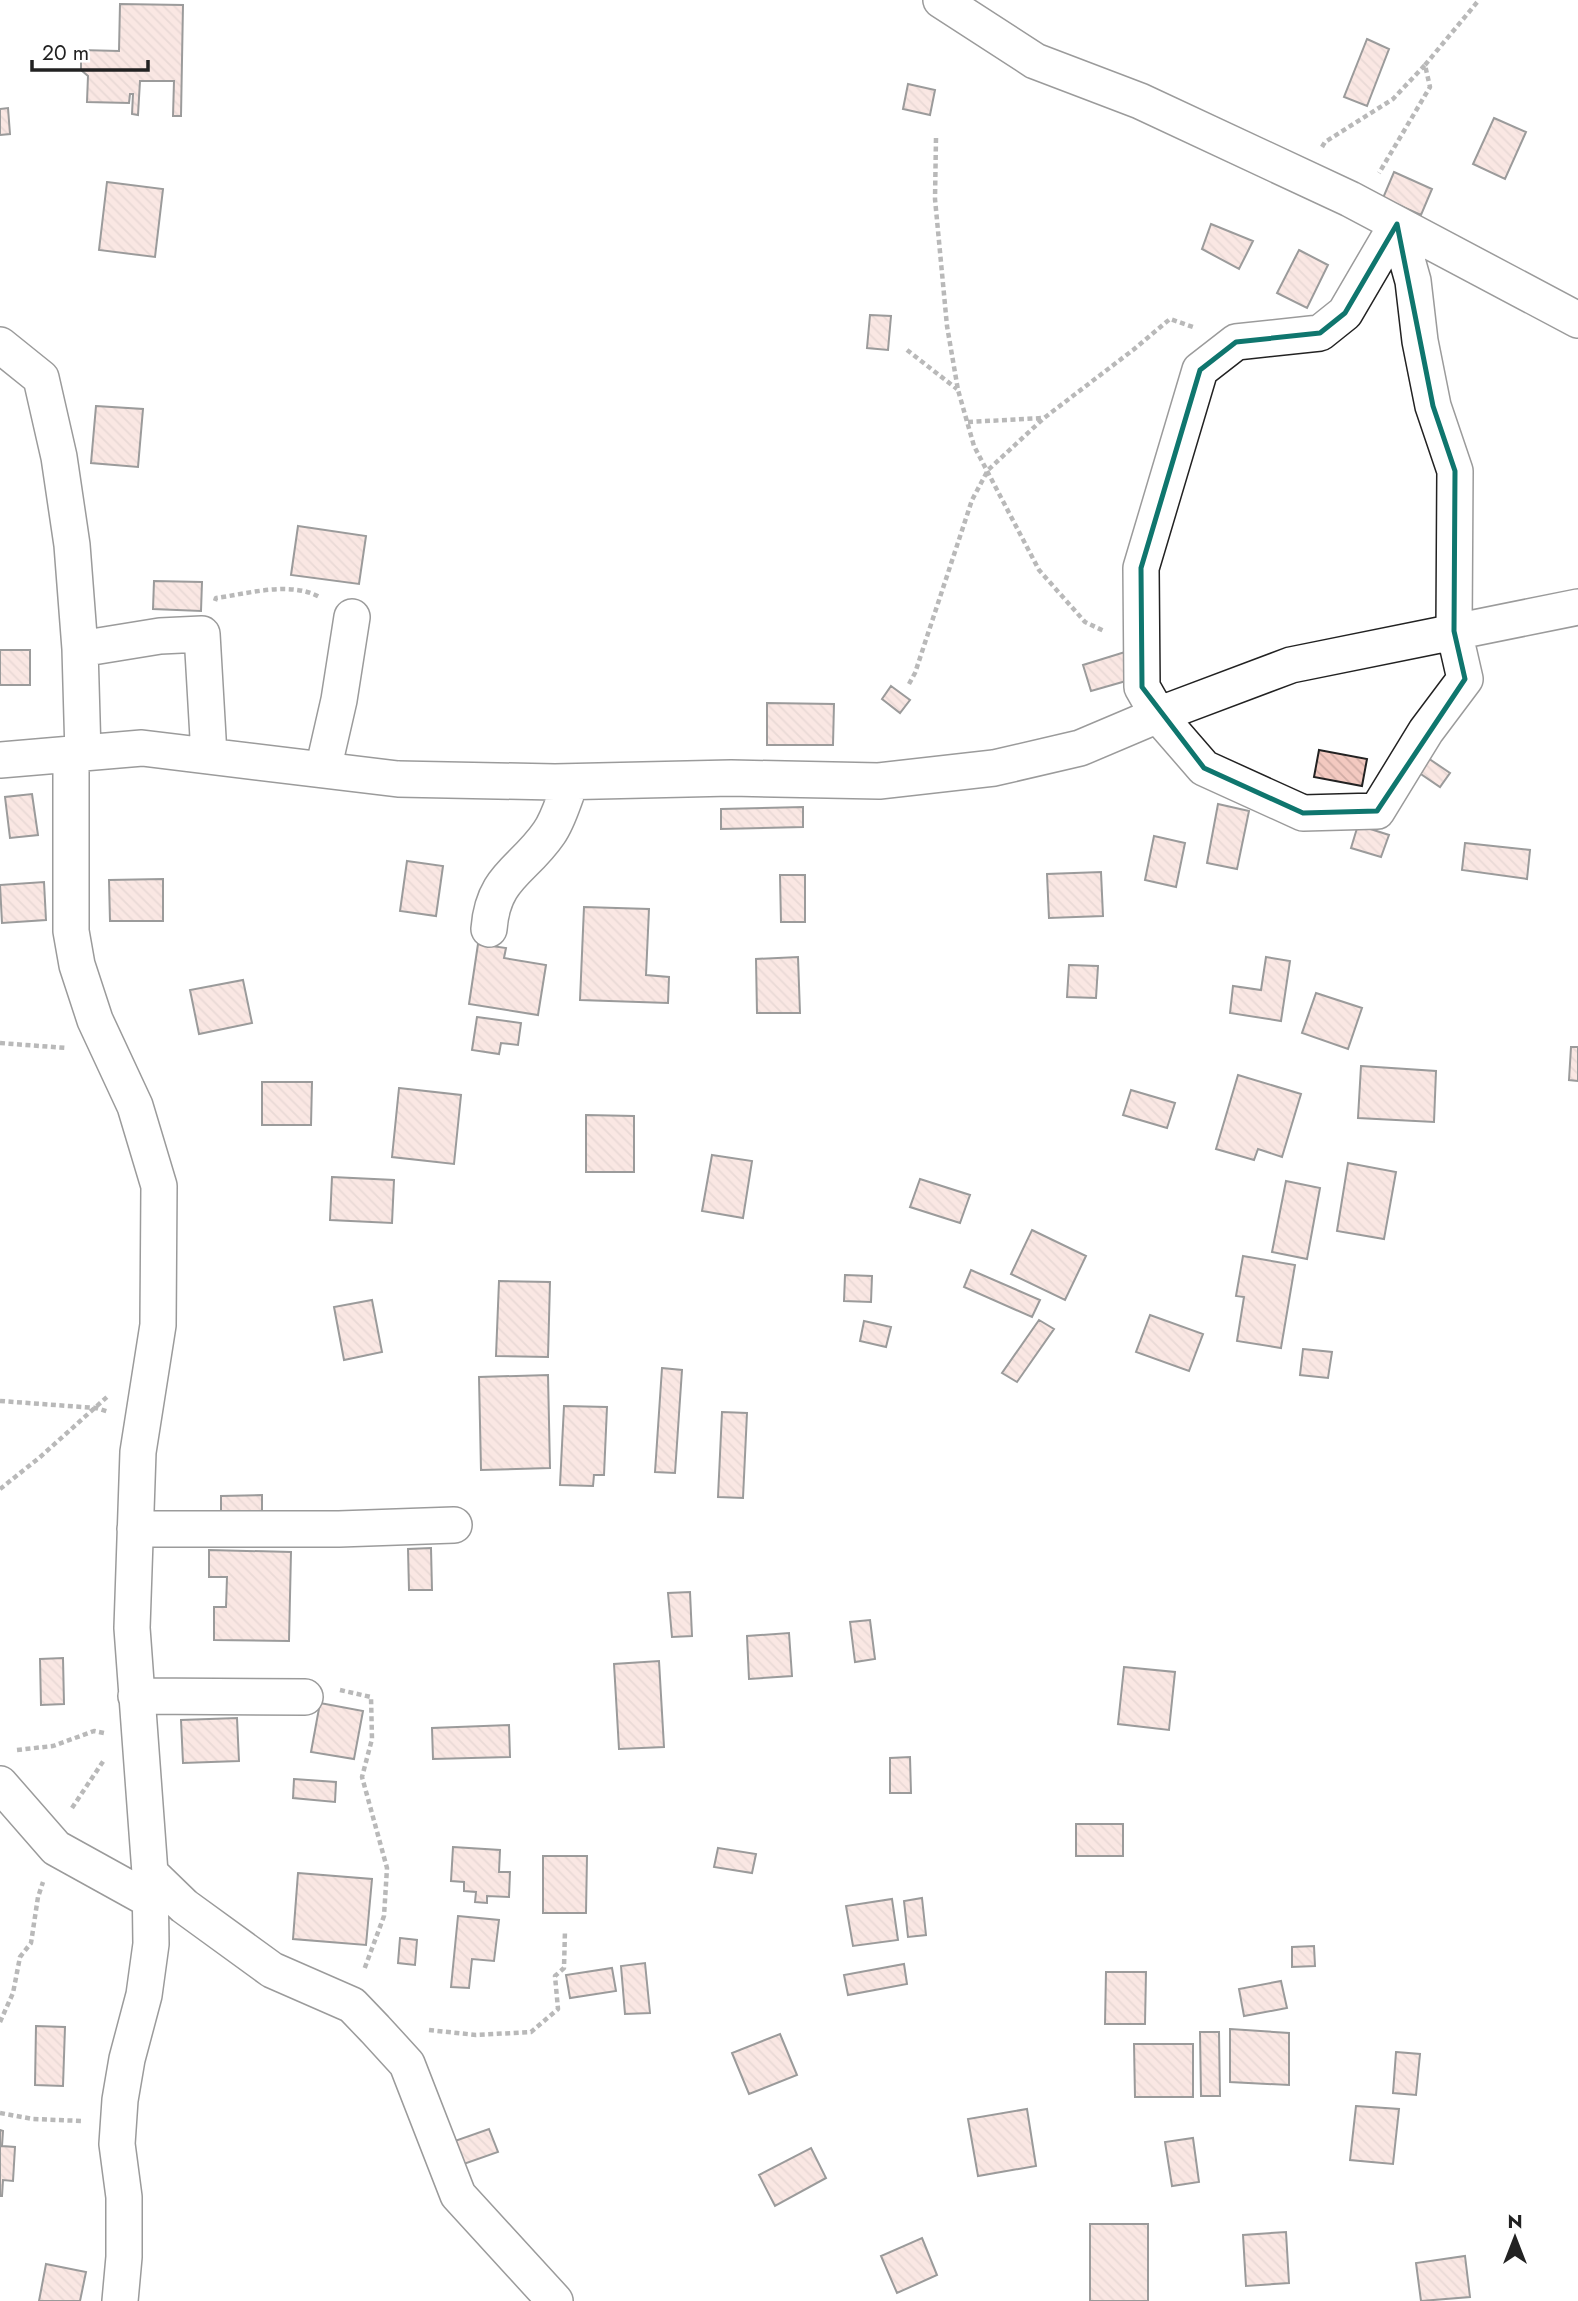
<svg xmlns="http://www.w3.org/2000/svg" width="1578" height="2301" font-family="Jost,sans-serif">
	<defs>
		<pattern id="building-back-hatch" width="6" height="6" patternUnits="userSpaceOnUse" patternTransform="scale(1.75)"><rect width="6" height="6" fill="#f3c9c0"/><path d="M-1 5l2 2M0 0l6 6M5-1l2 2" fill="none" stroke="#d0aca5"/></pattern>
	</defs>
	<rect width="100%" height="100%" fill="#fff"/>
	<path fill="url(#building-back-hatch)" stroke="#222" stroke-width="2" d="M 120,4 L 183,5 L 181,116 L 173,116 L 174,81 L 140,81 L 138,115 L 132,114 L 133,94 L 130,94 L 129,103 L 87,102 L 88,76 L 81,70 L 81,50 L 119,51 Z
		M 1367,39 L 1389,49 L 1367,106 L 1344,97 Z
		M 908,84 L 935,90 L 930,115 L 903,109 Z
		M 8,108 L 10,134 L 0,135 L 0,109 Z
		M 1494,118 L 1526,132 L 1505,179 L 1473,164 Z
		M 1394,172 L 1432,189 L 1421,215 L 1383,198 Z
		M 107,182 L 163,189 L 155,257 L 99,250 Z
		M 1211,224 L 1253,241 L 1239,269 L 1202,249 Z
		M 1299,250 L 1328,265 L 1307,308 L 1277,293 Z
		M 870,315 L 891,316 L 888,350 L 867,348 Z
		M 96,406 L 143,409 L 138,467 L 91,463 Z
		M 298,526 L 366,536 L 359,584 L 291,575 Z
		M 154,581 L 202,582 L 201,611 L 153,609 Z
		M 0,650 L 30,650 L 30,685 L 0,685 Z
		M 1125,652 L 1133,679 L 1091,691 L 1083,665 Z
		M 891,686 L 910,700 L 900,713 L 882,699 Z
		M 767,703 L 834,704 L 833,745 L 767,745 Z
		M 1319,750 L 1367,759 L 1362,786 L 1314,777 Z
		M 1422,754 L 1450,773 L 1440,787 L 1412,768 Z
		M 32,794 L 38,835 L 10,838 L 5,797 Z
		M 1218,804 L 1249,811 L 1237,869 L 1207,863 Z
		M 803,807 L 803,827 L 721,829 L 721,809 Z
		M 1358,825 L 1389,835 L 1381,857 L 1351,848 Z
		M 1154,836 L 1185,843 L 1176,887 L 1145,880 Z
		M 1465,843 L 1530,850 L 1527,879 L 1462,870 Z
		M 407,861 L 443,866 L 436,916 L 400,911 Z
		M 1101,872 L 1103,916 L 1049,918 L 1047,874 Z
		M 780,875 L 805,875 L 805,922 L 781,922 Z
		M 163,879 L 163,921 L 110,921 L 109,880 Z
		M 44,882 L 46,920 L 2,923 L 0,885 Z
		M 584,907 L 649,909 L 646,975 L 669,977 L 668,1003 L 580,1000 Z
		M 478,944 L 506,948 L 504,958 L 546,965 L 538,1015 L 469,1004 Z
		M 798,957 L 800,1013 L 757,1013 L 756,959 Z
		M 1266,957 L 1290,961 L 1281,1021 L 1230,1013 L 1233,986 L 1261,990 Z
		M 1069,965 L 1098,966 L 1096,998 L 1067,997 Z
		M 243,980 L 252,1023 L 199,1034 L 190,990 Z
		M 1316,993 L 1362,1008 L 1348,1049 L 1302,1033 Z
		M 477,1017 L 521,1023 L 518,1045 L 501,1043 L 499,1054 L 472,1050 Z
		M 1571,1047 L 1578,1047 L 1578,1081 L 1569,1080 Z
		M 1361,1066 L 1436,1071 L 1434,1122 L 1358,1118 Z
		M 1238,1075 L 1301,1094 L 1282,1157 L 1258,1149 L 1254,1160 L 1216,1149 Z
		M 262,1082 L 312,1082 L 311,1125 L 262,1125 Z
		M 399,1088 L 461,1095 L 454,1164 L 392,1157 Z
		M 1131,1090 L 1175,1103 L 1167,1128 L 1123,1115 Z
		M 586,1115 L 634,1116 L 634,1172 L 586,1172 Z
		M 712,1155 L 752,1161 L 743,1218 L 702,1211 Z
		M 1348,1163 L 1396,1172 L 1384,1239 L 1337,1231 Z
		M 332,1177 L 394,1180 L 392,1223 L 330,1220 Z
		M 920,1179 L 970,1195 L 960,1223 L 910,1207 Z
		M 1286,1181 L 1320,1188 L 1307,1259 L 1272,1252 Z
		M 1032,1230 L 1086,1256 L 1065,1300 L 1011,1274 Z
		M 1243,1256 L 1295,1265 L 1281,1348 L 1237,1341 L 1244,1297 L 1236,1296 Z
		M 971,1270 L 1040,1300 L 1032,1317 L 964,1287 Z
		M 845,1275 L 872,1276 L 871,1302 L 844,1301 Z
		M 499,1281 L 550,1282 L 548,1357 L 496,1356 Z
		M 372,1300 L 382,1352 L 344,1360 L 334,1307 Z
		M 1150,1315 L 1203,1334 L 1189,1371 L 1136,1352 Z
		M 1039,1320 L 1054,1329 L 1017,1382 L 1002,1373 Z
		M 864,1321 L 891,1327 L 886,1347 L 860,1341 Z
		M 1303,1349 L 1332,1352 L 1328,1378 L 1300,1375 Z
		M 662,1368 L 682,1370 L 675,1473 L 655,1472 Z
		M 548,1375 L 550,1468 L 481,1470 L 479,1377 Z
		M 564,1406 L 607,1407 L 604,1475 L 594,1475 L 593,1486 L 560,1485 Z
		M 722,1412 L 747,1413 L 743,1498 L 718,1497 Z
		M 262,1495 L 262,1516 L 221,1518 L 221,1496 Z
		M 431,1548 L 432,1590 L 409,1590 L 408,1549 Z
		M 209,1550 L 291,1552 L 289,1641 L 214,1640 L 214,1607 L 226,1607 L 227,1577 L 209,1577 Z
		M 690,1592 L 692,1636 L 672,1637 L 668,1593 Z
		M 870,1620 L 875,1659 L 855,1662 L 850,1622 Z
		M 789,1633 L 792,1676 L 749,1679 L 747,1636 Z
		M 63,1658 L 64,1704 L 41,1705 L 40,1659 Z
		M 659,1661 L 664,1747 L 619,1749 L 614,1664 Z
		M 1124,1667 L 1175,1672 L 1169,1730 L 1118,1724 Z
		M 320,1703 L 363,1711 L 354,1759 L 311,1752 Z
		M 237,1718 L 239,1761 L 183,1763 L 181,1720 Z
		M 509,1725 L 510,1757 L 433,1759 L 432,1728 Z
		M 910,1757 L 911,1793 L 890,1793 L 890,1758 Z
		M 294,1779 L 336,1782 L 335,1802 L 293,1798 Z
		M 1076,1824 L 1123,1824 L 1123,1856 L 1076,1856 Z
		M 453,1847 L 500,1850 L 499,1872 L 510,1872 L 509,1897 L 487,1896 L 487,1903 L 475,1902 L 476,1892 L 464,1891 L 464,1882 L 451,1881 Z
		M 718,1848 L 756,1854 L 752,1873 L 714,1867 Z
		M 543,1856 L 587,1856 L 586,1913 L 543,1913 Z
		M 298,1873 L 372,1879 L 366,1945 L 293,1939 Z
		M 922,1898 L 926,1935 L 908,1937 L 904,1901 Z
		M 892,1899 L 898,1940 L 853,1946 L 846,1906 Z
		M 458,1916 L 499,1920 L 494,1961 L 472,1959 L 469,1988 L 451,1987 Z
		M 400,1938 L 417,1940 L 415,1965 L 398,1963 Z
		M 1314,1946 L 1315,1966 L 1292,1967 L 1292,1947 Z
		M 645,1963 L 650,2013 L 625,2014 L 621,1966 Z
		M 904,1964 L 907,1984 L 848,1995 L 844,1975 Z
		M 612,1968 L 616,1991 L 570,1998 L 566,1975 Z
		M 1106,1972 L 1146,1972 L 1145,2024 L 1105,2024 Z
		M 1281,1981 L 1287,2008 L 1244,2016 L 1239,1989 Z
		M 36,2026 L 65,2027 L 63,2086 L 35,2085 Z
		M 1230,2029 L 1289,2033 L 1289,2085 L 1230,2082 Z
		M 1200,2032 L 1219,2032 L 1220,2096 L 1201,2096 Z
		M 780,2034 L 797,2075 L 749,2094 L 732,2053 Z
		M 1134,2044 L 1193,2044 L 1193,2097 L 1135,2097 Z
		M 1396,2052 L 1420,2054 L 1416,2095 L 1393,2093 Z
		M 1356,2106 L 1399,2109 L 1393,2164 L 1350,2160 Z
		M 1027,2109 L 1036,2166 L 978,2176 L 968,2119 Z
		M 489,2129 L 498,2152 L 458,2166 L 449,2143 Z
		M 0,2130 L 3,2131 L 2,2146 L 15,2147 L 13,2181 L 3,2180 L 2,2196 L 0,2196 Z
		M 1193,2138 L 1199,2182 L 1172,2186 L 1165,2142 Z
		M 811,2148 L 826,2178 L 775,2206 L 759,2175 Z
		M 1090,2224 L 1148,2224 L 1148,2301 L 1090,2301 Z
		M 1286,2232 L 1289,2283 L 1246,2286 L 1243,2235 Z
		M 922,2238 L 937,2275 L 897,2293 L 881,2256 Z
		M 1465,2256 L 1470,2297 L 1421,2301 L 1416,2263 Z
		M 46,2264 L 86,2272 L 80,2301 L 39,2301 Z"/>
	<g fill="none" stroke-linecap="round" stroke-linejoin="round">
		<defs>
			<path id="minor" d="M 941,0 L 1035,61 L 1140,101 L 1350,199 L 1578,320
				M 1397,224 L 1413,281 L 1420,341 L 1433,406 L 1455,471 L 1454,631 L 1465,679 L 1426,731 L 1377,811 L 1303,813 L 1204,768 L 1158,715 L 1142,687 L 1141,568 L 1200,370 L 1236,342 L 1320,333 L 1345,313 Z
				M 0,345 L 41,378 L 59,457 L 72,545 L 80,649
				M 83,754 L 80,649 L 160,636 L 202,634 L 209,755
				M 71,755 L 71,931 L 77,965 L 95,1020 L 135,1106 L 159,1186 L 158,1325 L 138,1452 L 132,1628 L 150,1873 L 151,1944 L 144,1995 L 127,2059 L 120,2100 L 117,2144 L 124,2197 L 124,2257 L 120,2301
				M 0,760 L 142,748 L 398,779 L 555,782 L 731,778 L 879,781 L 994,768 L 1080,748 L 1158,715 L 1291,665 L 1578,607
				M 323,770 L 339,700 L 352,617
				M 489,929 C 493,876 523,871 549,833 C 559,819 564,798 571,782
				M 135,1529 L 339,1529 L 454,1525
				M 136,1696 L 305,1697
				M 0,1784 L 56,1848 L 150,1900
				M 150,1873 L 184,1906 L 272,1970 L 352,2005 L 375,2029 L 407,2064 L 458,2195 L 555,2301"/>
		</defs>
		<use href="#minor" stroke="#222" stroke-width="38"/>
		<path stroke="#646464" stroke-width="4.5" stroke-dasharray="5 3.5" stroke-linecap="butt" d="M 1425,65 L 1479,0
			M 936,138 L 935,199 L 947,326 L 958,390 L 974,446 L 1039,570 L 1085,622 L 1104,631
			M 1322,147 L 1325,142 L 1393,99 L 1425,65 L 1430,87 L 1379,173
			M 907,350 L 957,389
			M 968,422 L 1043,418
			M 215,601 L 216,598 C 247,594 292,580 321,598
			M 909,684 L 915,673 L 972,500 L 988,470 L 1044,418 L 1133,350 L 1170,319 L 1196,328
			M 0,1043 L 67,1048
			M 0,1401 L 96,1408 L 109,1412
			M 0,1489 L 39,1458 L 108,1396
			M 340,1690 L 371,1697 L 372,1739 L 362,1777 L 387,1868 L 384,1916 L 364,1970
			M 17,1750 L 53,1746 L 94,1731 L 104,1733
			M 72,1808 L 104,1760
			M 0,2022 L 13,1993 L 20,1957 L 31,1943 L 38,1897 L 43,1882
			M 429,2030 L 476,2035 L 531,2032 L 558,2009 L 555,1976 L 564,1968 L 565,1930
			M 0,2113 L 33,2119 L 83,2121"/>
		<use href="#minor" stroke="#fff" stroke-width="35"/>
	</g>
	<path d="M0 0H1578V2301H0ZM 1397,224 L 1433,406 L 1455,471 L 1454,631 L 1465,679 L 1377,811 L 1303,813 L 1204,768 L 1142,687 L 1141,568 L 1200,370 L 1236,342 L 1320,333 L 1345,313 Z" fill="#fff" fill-opacity=".55" fill-rule="evenodd"/>
	<path fill="none" stroke="#0f766e" stroke-width="5" stroke-linejoin="round" d="M 1397,224 L 1433,406 L 1455,471 L 1454,631 L 1465,679 L 1377,811 L 1303,813 L 1204,768 L 1142,687 L 1141,568 L 1200,370 L 1236,342 L 1320,333 L 1345,313 Z"/>
	<g transform="translate(1515 2238)" stroke="#ffffff" stroke-width="5" paint-order="stroke">
	<path d="M0-5L12 26L0 18L-12 26Z" fill="#222222"/>
	<text y="-10" font-size="19" font-weight="bold" text-anchor="middle" fill="#222222">N</text>
	</g>
	<path d="M32 60v10h116v-10" fill="none" stroke="#222222" stroke-width="3.5"/>
	<text x="42" y="60" font-size="21" fill="#222222" stroke="#ffffff" stroke-width="5" paint-order="stroke">20 m</text>
</svg>
